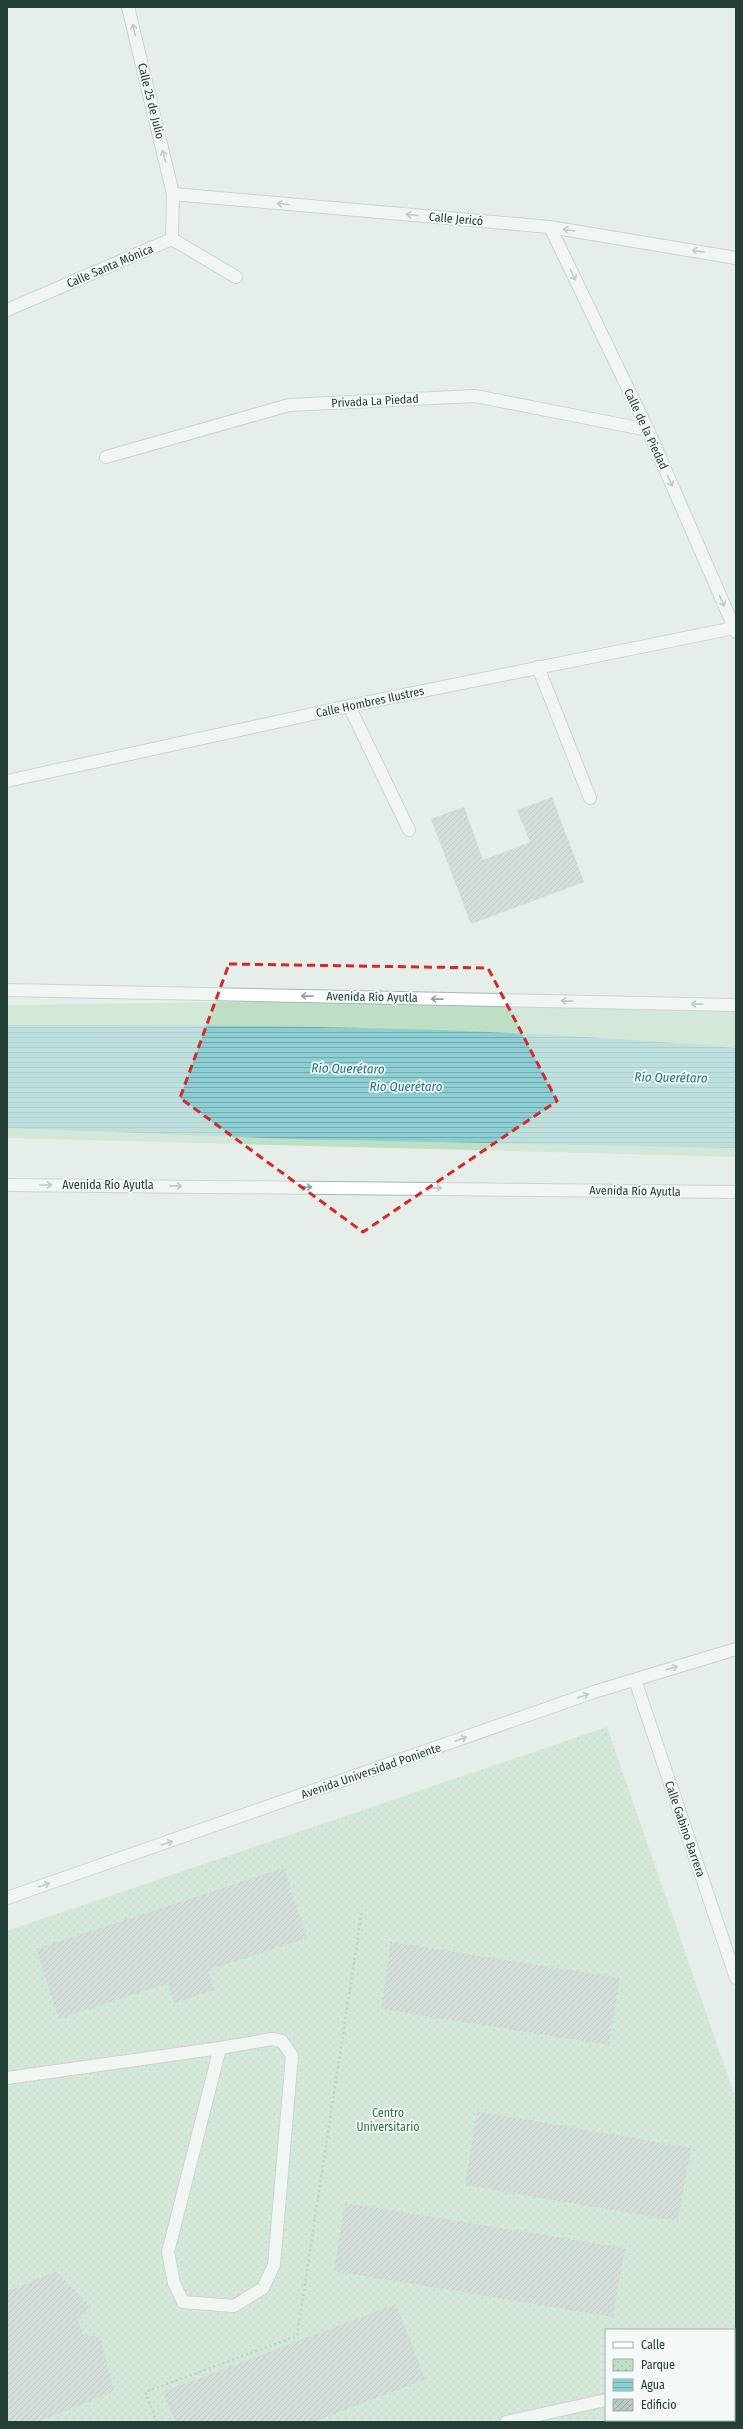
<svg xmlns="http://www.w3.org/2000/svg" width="743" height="2429" font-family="'Fira Sans Condensed',sans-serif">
	<defs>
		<pattern id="park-dots" width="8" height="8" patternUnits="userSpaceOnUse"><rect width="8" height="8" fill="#bddfc4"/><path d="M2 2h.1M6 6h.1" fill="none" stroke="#a2c0a9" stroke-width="1.8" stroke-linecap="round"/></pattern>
		<pattern id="water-rules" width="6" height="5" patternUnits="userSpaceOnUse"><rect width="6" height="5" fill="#8cced3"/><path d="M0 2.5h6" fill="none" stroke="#72a9ac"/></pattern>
		<pattern id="building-hatch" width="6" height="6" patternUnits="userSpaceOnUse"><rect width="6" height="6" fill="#bac9c2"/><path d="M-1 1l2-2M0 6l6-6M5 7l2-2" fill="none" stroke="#97a59e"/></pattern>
	</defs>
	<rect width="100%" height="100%" fill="#e5eee9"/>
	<path fill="url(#park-dots)" fill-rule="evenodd" d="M 607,1727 L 736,2099 L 736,2422 L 7,2422 L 7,1931 ZM 606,2330 L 734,2330 L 734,2420 L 606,2420 Z"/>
	<path fill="#bddfc4" d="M 307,1001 L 736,1006 L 736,1157 L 7,1138 L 7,1005 Z"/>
	<path fill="url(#water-rules)" d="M 7,1025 C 250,1025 494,1026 736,1048 L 736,1148 L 292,1139 L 7,1128 Z"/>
	<path fill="url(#building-hatch)" d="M 552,797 L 584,882 L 471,924 L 431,819 L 464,807 L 483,860 L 530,842 L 517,810 Z
		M 284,1868 L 307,1938 L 208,1970 L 214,1990 L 174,2003 L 168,1983 L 59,2019 L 36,1949 Z
		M 391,1942 L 620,1978 L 609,2045 L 381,2009 Z
		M 477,2111 L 691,2148 L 678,2221 L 465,2185 Z
		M 345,2203 L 625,2248 L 613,2317 L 334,2271 Z
		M 56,2271 L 90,2307 L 78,2321 L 83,2335 L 100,2337 L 114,2391 L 38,2422 L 7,2422 L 7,2292 Z
		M 396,2304 L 425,2379 L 313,2422 L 175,2422 L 163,2392 Z"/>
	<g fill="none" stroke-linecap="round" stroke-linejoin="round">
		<defs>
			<path id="service" d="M 172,239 L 236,277
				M 272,2039 L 282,2041 L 292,2056 L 274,2265 L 263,2288 L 234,2306 L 183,2302 L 174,2283 L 168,2252 L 220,2048 Z
				M 7,2078 L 220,2048"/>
			<path id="minor" d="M 173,194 L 550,227 L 736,258
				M 550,227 L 648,430 L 736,632
				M 7,310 L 172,239 L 173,194 L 128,7
				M 106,457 L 289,405 L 475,396 L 648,430
				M 538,667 L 590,798
				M 349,706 L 409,830
				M 7,781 L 349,706 L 734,628
				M 734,2372 L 736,2371
				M 506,2422 L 606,2400"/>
			<path id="tertiary" d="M 635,1680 L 736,1978
				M 7,1898 L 594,1692 L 736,1649"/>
			<path id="secondary" d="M 7,990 L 736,1005
				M 7,1185 L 736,1192"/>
		</defs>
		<use href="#service" stroke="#a7b6b0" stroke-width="14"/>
		<use href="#minor" stroke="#a7b6b0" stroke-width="14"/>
		<use href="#tertiary" stroke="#a7b6b0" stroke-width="14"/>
		<use href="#secondary" stroke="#a3bab0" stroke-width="14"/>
		<path stroke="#85b2a0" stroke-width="2.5" stroke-dasharray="2 3" stroke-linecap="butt" d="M 157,2422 L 145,2392 L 297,2336 L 362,1910"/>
		<use href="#service" stroke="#fff" stroke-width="12"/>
		<use href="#minor" stroke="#fff" stroke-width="12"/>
		<use href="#tertiary" stroke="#fff" stroke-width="12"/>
		<use href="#secondary" stroke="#fff" stroke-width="12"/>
	</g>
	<defs><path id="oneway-shaft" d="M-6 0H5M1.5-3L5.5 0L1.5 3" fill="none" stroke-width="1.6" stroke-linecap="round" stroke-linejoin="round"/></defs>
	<g stroke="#91a09a">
		<use href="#oneway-shaft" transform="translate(134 30) rotate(-104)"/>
		<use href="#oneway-shaft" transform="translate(164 156) rotate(-104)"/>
		<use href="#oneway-shaft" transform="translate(283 204) rotate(-175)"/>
		<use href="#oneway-shaft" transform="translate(412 215) rotate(-175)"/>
		<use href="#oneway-shaft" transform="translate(569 230) rotate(-171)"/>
		<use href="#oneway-shaft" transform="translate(698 251) rotate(-171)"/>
		<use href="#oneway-shaft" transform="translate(573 275) rotate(64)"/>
		<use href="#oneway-shaft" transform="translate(670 481) rotate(66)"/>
		<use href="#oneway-shaft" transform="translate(722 601) rotate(66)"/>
		<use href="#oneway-shaft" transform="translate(307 996) rotate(-179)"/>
		<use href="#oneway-shaft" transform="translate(437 999) rotate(-179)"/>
		<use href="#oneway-shaft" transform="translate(567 1001) rotate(-179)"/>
		<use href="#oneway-shaft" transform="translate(697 1004) rotate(-179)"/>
		<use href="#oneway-shaft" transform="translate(46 1185)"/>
		<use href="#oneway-shaft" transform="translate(176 1186) rotate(1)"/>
		<use href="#oneway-shaft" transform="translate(306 1187) rotate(1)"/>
		<use href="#oneway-shaft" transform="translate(436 1188) rotate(1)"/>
		<use href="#oneway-shaft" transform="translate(672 1668) rotate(-17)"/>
		<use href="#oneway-shaft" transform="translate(583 1696) rotate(-20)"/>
		<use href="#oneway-shaft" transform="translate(461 1739) rotate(-20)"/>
		<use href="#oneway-shaft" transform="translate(167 1843) rotate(-19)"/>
		<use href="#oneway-shaft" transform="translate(44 1885) rotate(-19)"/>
	</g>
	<path d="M0 0H743V2429H0ZM 229,964 L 488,968 L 557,1101 L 363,1232 L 180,1098 Z" fill="#e5eee9" fill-opacity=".55" fill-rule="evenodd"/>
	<path fill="none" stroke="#d62828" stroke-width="3" stroke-dasharray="8 5" stroke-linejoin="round" d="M 229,964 L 488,968 L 557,1101 L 363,1232 L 180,1098 Z"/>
	<g text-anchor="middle" stroke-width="3.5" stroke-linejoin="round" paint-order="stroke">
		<g font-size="12" fill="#234036" stroke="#f5faf7">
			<text transform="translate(151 101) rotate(76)" y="4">Calle 25 de Julio</text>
			<text transform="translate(456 219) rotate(5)" y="4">Calle Jericó</text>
			<text transform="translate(110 266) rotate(-23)" y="4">Calle Santa Mónica</text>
			<text transform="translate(375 401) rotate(-3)" y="4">Privada La Piedad</text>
			<text transform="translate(646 429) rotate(65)" y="4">Calle de la Piedad</text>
			<text transform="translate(370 702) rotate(-12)" y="4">Calle Hombres Ilustres</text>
			<text transform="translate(372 997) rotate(1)" y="4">Avenida Río Ayutla</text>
			<text x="108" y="1189">Avenida Río Ayutla</text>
			<text transform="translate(635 1191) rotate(1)" y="4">Avenida Río Ayutla</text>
			<text transform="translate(371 1771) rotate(-19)" y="4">Avenida Universidad Poniente</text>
			<text transform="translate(685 1829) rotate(71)" y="4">Calle Gabino Barrera</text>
		</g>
		<g font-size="12" fill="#2d7843" stroke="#f5faf7">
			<text x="388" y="2117">Centro<tspan x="388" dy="14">Universitario</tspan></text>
		</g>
		<g font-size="13" font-style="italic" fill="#1c767e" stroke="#f5faf7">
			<text transform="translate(348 1068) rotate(1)" y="5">Río Querétaro</text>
			<text transform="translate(671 1077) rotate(1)" y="5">Río Querétaro</text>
			<text x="406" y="1091">Rio Querétaro</text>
		</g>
	</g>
	<rect width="743" height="2429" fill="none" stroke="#234036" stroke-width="16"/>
	<rect x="605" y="2329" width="130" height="92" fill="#f5faf7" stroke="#a1b0aa"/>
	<rect x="613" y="2342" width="20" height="6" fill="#ffffff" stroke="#a1b0aa"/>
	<text x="641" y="2349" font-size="12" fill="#234036">Calle</text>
	<rect x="613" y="2359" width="20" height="12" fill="url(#park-dots)" stroke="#a1b0aa"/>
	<text x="641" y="2369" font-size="12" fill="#234036">Parque</text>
	<rect x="613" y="2379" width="20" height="12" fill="url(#water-rules)" stroke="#a1b0aa"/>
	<text x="641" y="2389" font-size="12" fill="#234036">Agua</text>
	<rect x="613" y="2399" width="20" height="12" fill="url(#building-hatch)" stroke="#a1b0aa"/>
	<text x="641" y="2409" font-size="12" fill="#234036">Edificio</text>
</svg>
